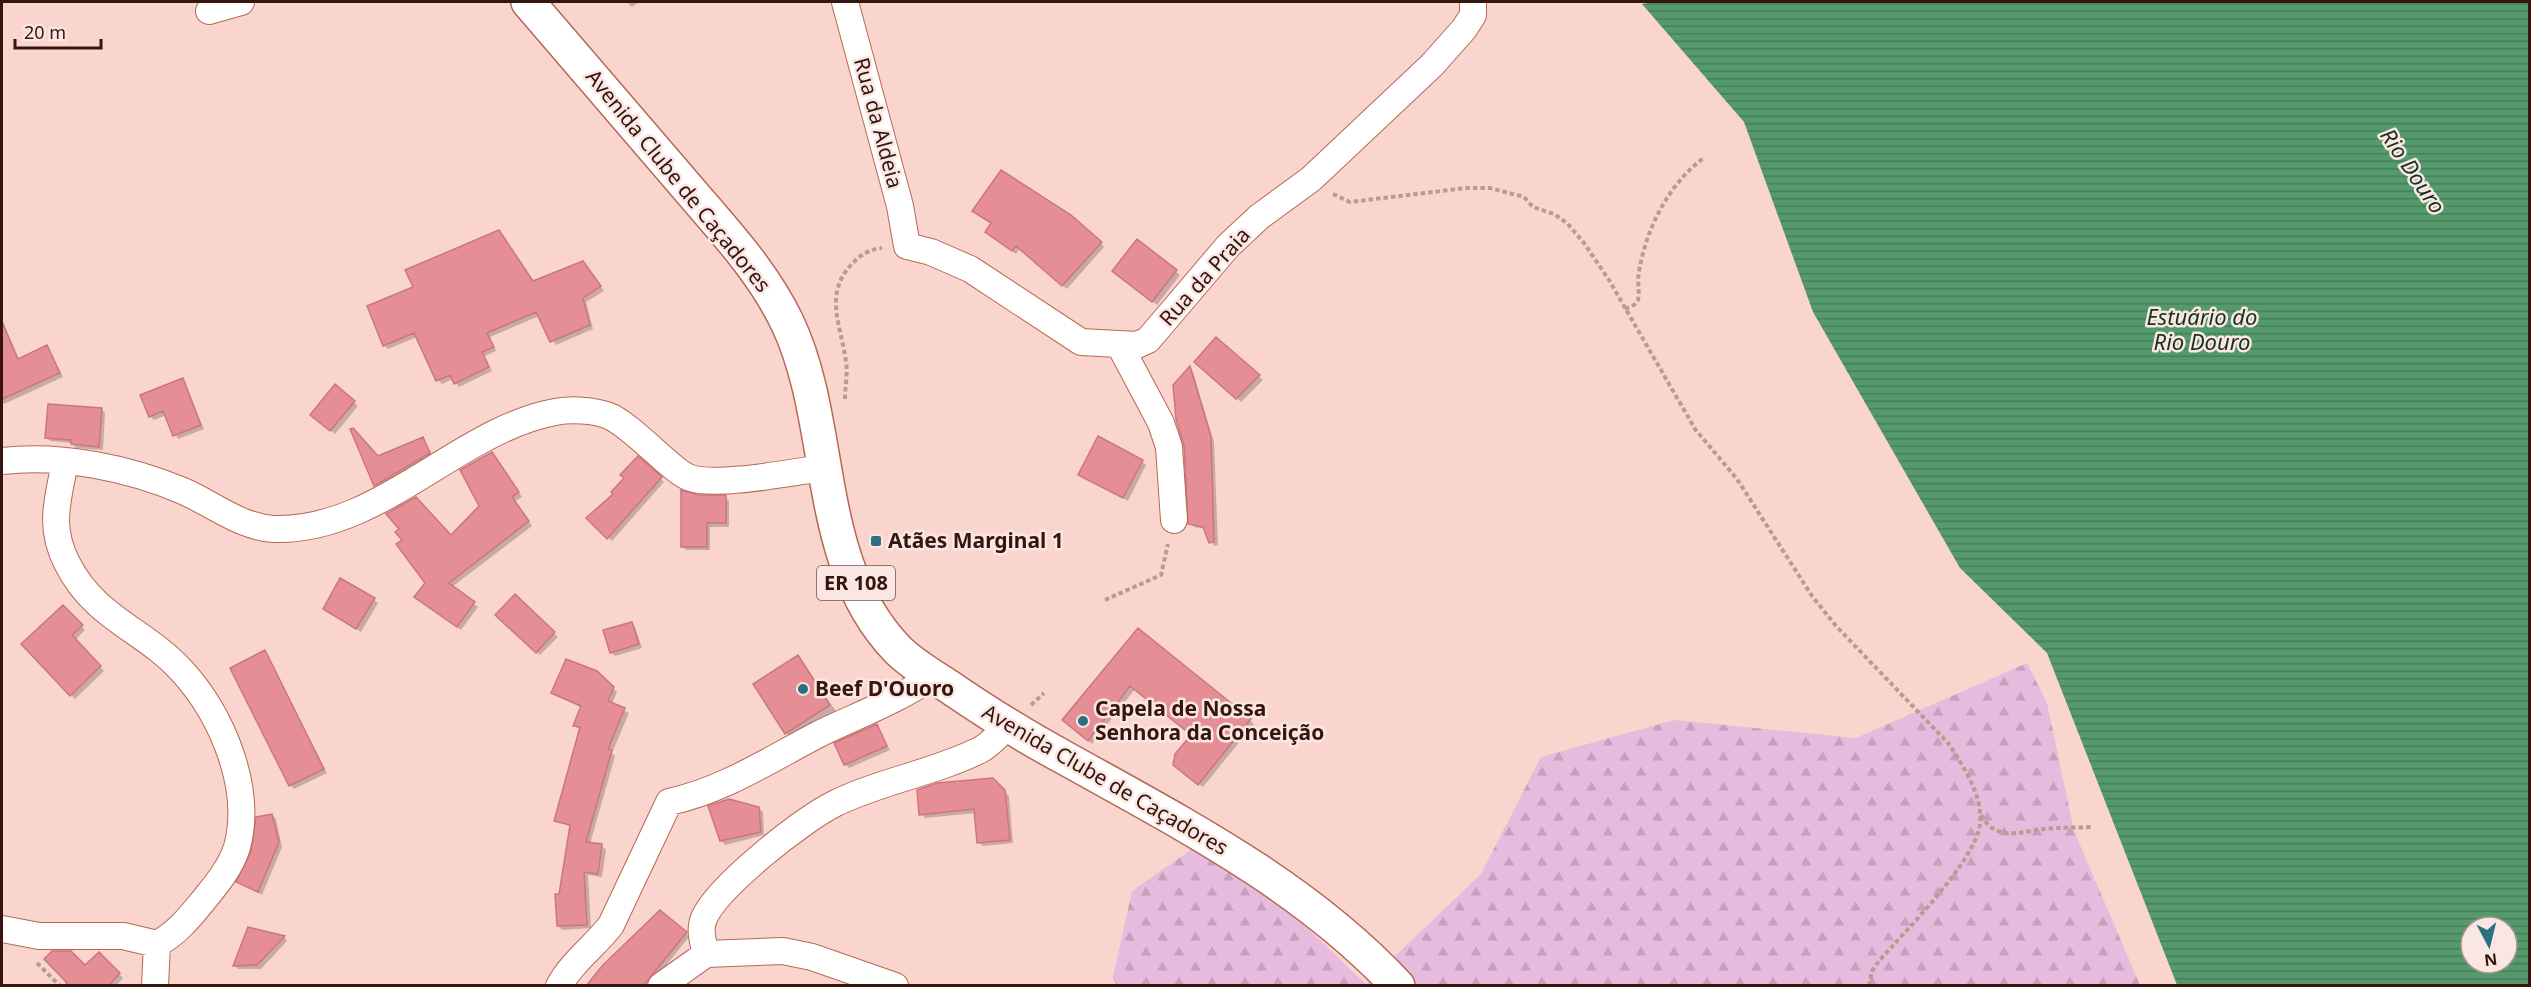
<svg xmlns="http://www.w3.org/2000/svg" width="2531" height="987" font-family="'Noto Sans',sans-serif">
	<defs>
		<pattern id="forest-firs" width="22" height="20" patternUnits="userSpaceOnUse" patternTransform="scale(1.5)"><rect width="22" height="20" fill="#e6bbdd"/><path d="M5 1l3.5 6h-7zM16 11l3.5 6h-7z" fill="#c6a0bc"/></pattern>
		<pattern id="water-rules" width="6" height="5" patternUnits="userSpaceOnUse" patternTransform="scale(1.5)"><rect width="6" height="5" fill="#559a6d"/><path d="M0 2.5h6" fill="none" stroke="#477c58"/></pattern>
	</defs>
	<rect width="100%" height="100%" fill="#fad5cd"/>
	<path fill="url(#forest-firs)" d="M 2027,663 L 2047,703 L 2074,831 L 2140,985 L 1117,986 L 1113,977 L 1132,891 L 1189,851 L 1206,832 L 1366,984 L 1481,874 L 1541,757 L 1674,720 L 1856,738 Z"/>
	<path fill="url(#water-rules)" fill-rule="evenodd" d="M 1654,2 L 2529,2 L 2529,985 L 2177,985 L 2047,653 L 1960,568 L 1813,312 L 1744,122 L 1642,4 ZM 2471,927 L 2507,927 L 2507,963 L 2471,963 Z"/>
	<path fill="#0003" d="M 626,2 L 639,2 L 632,7 Z
		M 978,215 L 1101,243 L 1104,247 L 1067,289 L 1020,248 L 1016,254 L 991,236 L 987,232 L 992,224 Z
		M 1137,241 L 1180,275 L 1157,305 L 1118,275 Z
		M 583,262 L 604,291 L 586,302 L 593,329 L 556,345 L 539,316 L 490,337 L 496,351 L 485,356 L 492,371 L 459,387 L 453,379 L 442,384 L 438,380 L 417,337 L 388,349 L 384,345 Z
		M 2,319 L 19,360 L 47,347 L 63,377 L 4,404 L 2,401 Z
		M 1216,339 L 1263,380 L 1241,402 L 1199,366 Z
		M 1190,368 L 1193,372 L 1214,442 L 1218,545 L 1214,546 L 1206,529 L 1194,527 L 1190,523 L 1185,445 Z
		M 182,380 L 204,429 L 178,439 L 167,415 L 154,420 L 150,416 Z
		M 335,386 L 358,406 L 335,434 L 315,418 Z
		M 101,409 L 105,413 L 103,450 L 76,448 L 72,443 L 50,441 L 46,437 Z
		M 423,439 L 433,457 L 379,489 L 375,485 L 378,458 Z
		M 496,458 L 522,497 L 515,501 L 532,526 L 452,587 L 478,607 L 461,630 L 420,601 L 427,583 L 451,537 L 481,506 Z
		M 638,458 L 664,482 L 612,541 L 588,518 L 615,494 Z
		M 1142,461 L 1146,465 L 1128,501 L 1080,474 Z
		M 699,496 L 725,497 L 729,501 L 729,527 L 710,527 L 710,550 L 686,550 L 682,546 Z
		M 515,596 L 558,637 L 540,655 L 497,615 Z
		M 374,600 L 378,603 L 361,632 L 324,609 Z
		M 63,607 L 85,630 L 75,640 L 104,671 L 75,699 L 23,644 Z
		M 631,623 L 635,627 L 642,648 L 615,656 L 611,652 Z
		M 1138,631 L 1254,724 L 1203,787 L 1179,768 L 1193,735 L 1135,689 L 1092,744 L 1068,724 Z
		M 265,652 L 327,773 L 294,789 L 291,785 Z
		M 797,657 L 838,714 L 795,742 L 786,733 Z
		M 596,672 L 617,692 L 612,704 L 629,713 L 612,753 L 615,756 L 590,844 L 602,846 L 606,850 L 602,877 L 588,875 L 591,928 L 562,930 L 558,926 L 560,895 L 571,827 L 555,820 L 581,730 L 574,726 L 582,708 L 552,693 Z
		M 877,726 L 890,750 L 849,768 L 845,764 Z
		M 992,779 L 1009,796 L 1013,843 L 983,846 L 979,842 L 976,813 L 925,818 L 921,814 Z
		M 759,808 L 763,812 L 764,835 L 725,845 L 721,841 Z
		M 272,815 L 276,819 L 282,847 L 262,895 L 238,882 Z
		M 249,929 L 284,937 L 287,941 L 261,969 L 238,969 L 234,965 Z
		M 686,933 L 689,937 L 664,968 L 644,986 L 594,986 Z
		M 99,954 L 123,978 L 116,986 L 72,986 Z"/>
	<path fill="#e58e96" stroke="#cb767e" stroke-width="1.5" d="M 1001,170 L 1071,215 L 1102,242 L 1062,286 L 1016,246 L 1012,251 L 985,232 L 991,223 L 972,211 Z
		M 499,230 L 533,281 L 583,261 L 601,286 L 583,298 L 590,325 L 550,342 L 536,312 L 487,333 L 494,347 L 482,352 L 489,367 L 454,384 L 450,375 L 436,381 L 414,333 L 383,346 L 367,306 L 413,287 L 405,270 Z
		M 1137,239 L 1177,270 L 1152,302 L 1112,271 Z
		M 2,322 L 18,359 L 47,345 L 60,373 L 2,399 Z
		M 1216,337 L 1260,375 L 1236,399 L 1194,362 Z
		M 1190,366 L 1211,437 L 1214,542 L 1209,543 L 1203,527 L 1188,524 L 1184,446 L 1176,419 L 1173,385 Z
		M 183,378 L 201,425 L 173,436 L 163,411 L 149,417 L 140,395 Z
		M 335,384 L 355,401 L 330,431 L 310,415 Z
		M 48,404 L 102,408 L 99,447 L 71,444 L 71,440 L 45,438 Z
		M 353,428 L 378,456 L 423,437 L 430,453 L 374,486 L 350,429 Z
		M 1098,436 L 1143,460 L 1123,498 L 1078,475 Z
		M 492,452 L 519,492 L 512,497 L 529,521 L 449,583 L 475,602 L 457,627 L 414,597 L 425,583 L 396,544 L 402,540 L 395,532 L 399,529 L 386,514 L 416,497 L 451,535 L 479,506 L 460,470 Z
		M 638,456 L 662,477 L 607,539 L 586,518 L 613,494 L 611,492 L 624,478 L 620,475 Z
		M 681,490 L 699,495 L 726,495 L 726,523 L 707,523 L 707,547 L 681,547 Z
		M 340,578 L 375,598 L 356,629 L 323,609 Z
		M 515,594 L 555,632 L 536,653 L 495,615 Z
		M 63,605 L 83,625 L 72,635 L 101,666 L 70,696 L 21,644 Z
		M 632,622 L 639,644 L 610,653 L 603,630 Z
		M 1138,628 L 1251,719 L 1198,785 L 1173,765 L 1175,754 L 1191,735 L 1130,686 L 1088,741 L 1062,720 Z
		M 265,650 L 324,769 L 289,786 L 230,668 Z
		M 798,655 L 830,705 L 785,734 L 753,684 Z
		M 566,659 L 597,671 L 614,687 L 608,701 L 625,708 L 608,749 L 612,750 L 586,842 L 602,844 L 598,874 L 584,872 L 587,925 L 557,926 L 555,894 L 559,894 L 570,825 L 554,821 L 580,727 L 573,726 L 581,706 L 551,693 Z
		M 877,724 L 887,746 L 844,765 L 834,743 Z
		M 993,778 L 1005,790 L 1010,840 L 977,843 L 974,809 L 919,815 L 917,790 L 937,783 Z
		M 729,799 L 759,807 L 761,832 L 720,841 L 708,806 Z
		M 272,814 L 279,842 L 258,892 L 236,882 L 251,852 L 256,817 Z
		M 660,910 L 687,932 L 643,986 L 586,986 L 603,965 Z
		M 248,927 L 285,936 L 257,965 L 233,966 Z
		M 52,951 L 71,951 L 85,965 L 99,952 L 120,973 L 108,986 L 64,986 L 67,983 L 44,959 Z"/>
	<g fill="none" stroke-linecap="round" stroke-linejoin="round">
		<defs>
			<path id="street" d="M 845,2 L 900,206 L 907,246 L 931,252 L 970,269 L 1081,342 L 1137,345 L 1148,340 L 1228,246 L 1259,217 L 1311,179 L 1432,65 L 1464,29 L 1473,15 L 1473,2
				M 209,11 L 241,2
				M 1119,344 L 1161,423 L 1169,447 L 1174,520
				M 2,461 C 60,454 129,468 183,491 C 213,504 240,527 274,529 C 379,532 458,430 555,412 C 571,409 594,410 609,416 C 623,421 653,450 666,461 C 672,466 680,474 688,477 C 713,488 793,472 822,468
				M 2,929 L 39,936 L 123,936 L 157,944 C 177,933 189,918 203,901 C 216,885 231,867 237,847 C 253,788 222,715 182,671 C 145,630 94,618 67,563 C 48,526 58,500 65,462
				M 706,954 C 703,942 699,930 704,918 C 718,886 801,821 834,804 C 880,781 934,773 980,750 C 990,745 999,734 1008,726
				M 706,954 L 783,951 L 812,957 L 895,986
				M 155,986 L 157,944
				M 559,986 C 572,962 595,946 611,925 L 669,802 C 724,790 769,760 819,734 C 858,715 897,701 933,676
				M 661,986 L 706,954"/>
			<path id="primary" d="M 528,2 C 578,61 629,120 680,179 C 718,224 761,268 787,322 C 836,424 812,562 898,650 C 912,664 931,675 948,686 C 986,712 1024,736 1065,758 C 1183,824 1305,886 1398,986"/>
		</defs>
		<use href="#street" stroke="#b76855" stroke-width="28"/>
		<use href="#primary" stroke="#b76855" stroke-width="36"/>
		<path stroke="#bc9991" stroke-width="4" stroke-dasharray="4.5 3" stroke-linecap="butt" d="M 1333,194 L 1350,202 L 1466,188 L 1490,188 L 1524,197 L 1533,207 L 1554,214 L 1567,223 L 1584,243 L 1609,280 L 1695,429 L 1737,479 L 1812,596 L 1836,626 L 1948,743 C 1963,765 1983,796 1980,824 C 1975,862 1905,931 1879,961 L 1872,971 L 1869,986
			M 1625,309 L 1634,305 L 1638,300 C 1640,290 1637,282 1639,272 C 1646,229 1668,184 1705,157
			M 845,399 C 845,387 848,373 846,362 C 842,328 823,295 851,265 C 859,256 869,249 882,248
			M 1105,600 L 1161,575 L 1168,544
			M 1031,705 L 1044,693
			M 1981,815 C 1996,842 2020,832 2044,829 C 2060,827 2076,828 2092,827
			M 37,963 L 60,986"/>
		<use href="#street" stroke="#fff" stroke-width="26"/>
		<use href="#primary" stroke="#fff" stroke-width="33"/>
	</g>
	<g fill="#2a707f" stroke="#fae7e3" stroke-width="2">
		<rect x="870" y="535" width="12" height="12" rx="3"/>
		<circle cx="803" cy="689" r="6"/>
		<circle cx="1083" cy="721" r="6"/>
	</g>
	<g text-anchor="middle" stroke-width="5" stroke-linejoin="round" paint-order="stroke">
		<rect fill="#fae7e3" stroke="#70544e" stroke-width="1.5" x="817" y="566" width="78" height="34" rx="4.5"/>
		<g font-size="20" font-weight="bold" fill="#35150e">
			<text x="856" y="590">ER 108</text>
		</g>
		<g font-size="21" fill="#35150e" stroke="#fae7e3">
			<text transform="translate(878 123) rotate(75)" y="7">Rua da Aldeia</text>
			<text transform="translate(678 181) rotate(51)" y="7">Avenida Clube de Caçadores</text>
			<text transform="translate(1205 277) rotate(-48)" y="7">Rua da Praia</text>
			<text transform="translate(1105 780) rotate(30)" y="7">Avenida Clube de Caçadores</text>
		</g>
		<g font-size="21" font-weight="bold" fill="#35150e" stroke="#fae7e3" text-anchor="start">
			<text x="888" y="548">Atães Marginal 1</text>
			<text x="815" y="696">Beef D'Ouoro</text>
			<text x="1095" y="716">Capela de Nossa<tspan x="1095" dy="24">Senhora da Conceição</tspan></text>
		</g>
		<g font-size="22" font-style="italic" fill="#14321f" stroke="#fae7e3">
			<text transform="translate(2413 171) rotate(56)" y="8">Rio Douro</text>
			<text x="2202" y="325">Estuário do<tspan x="2202" dy="25">Rio Douro</tspan></text>
		</g>
	</g>
	<rect width="2531" height="987" fill="none" stroke="#35150e" stroke-width="6"/>
	<g transform="translate(2489 945) rotate(173)"><circle r="28" fill="#fae7e3" stroke="#ab938e" stroke-width="1.5"/>
	<path d="M0-4.5L10 22L0 15L-10 22Z" fill="#2a707f"/>
	<text y="-9" font-size="16" font-weight="bold" text-anchor="middle" fill="#35150e">N</text>
	</g>
	<path d="M15 39v9h86v-9" fill="none" stroke="#35150e" stroke-width="3"/>
	<text x="24" y="39" font-size="18" fill="#35150e" stroke="#fae7e3" stroke-width="4.5" paint-order="stroke">20 m</text>
</svg>
